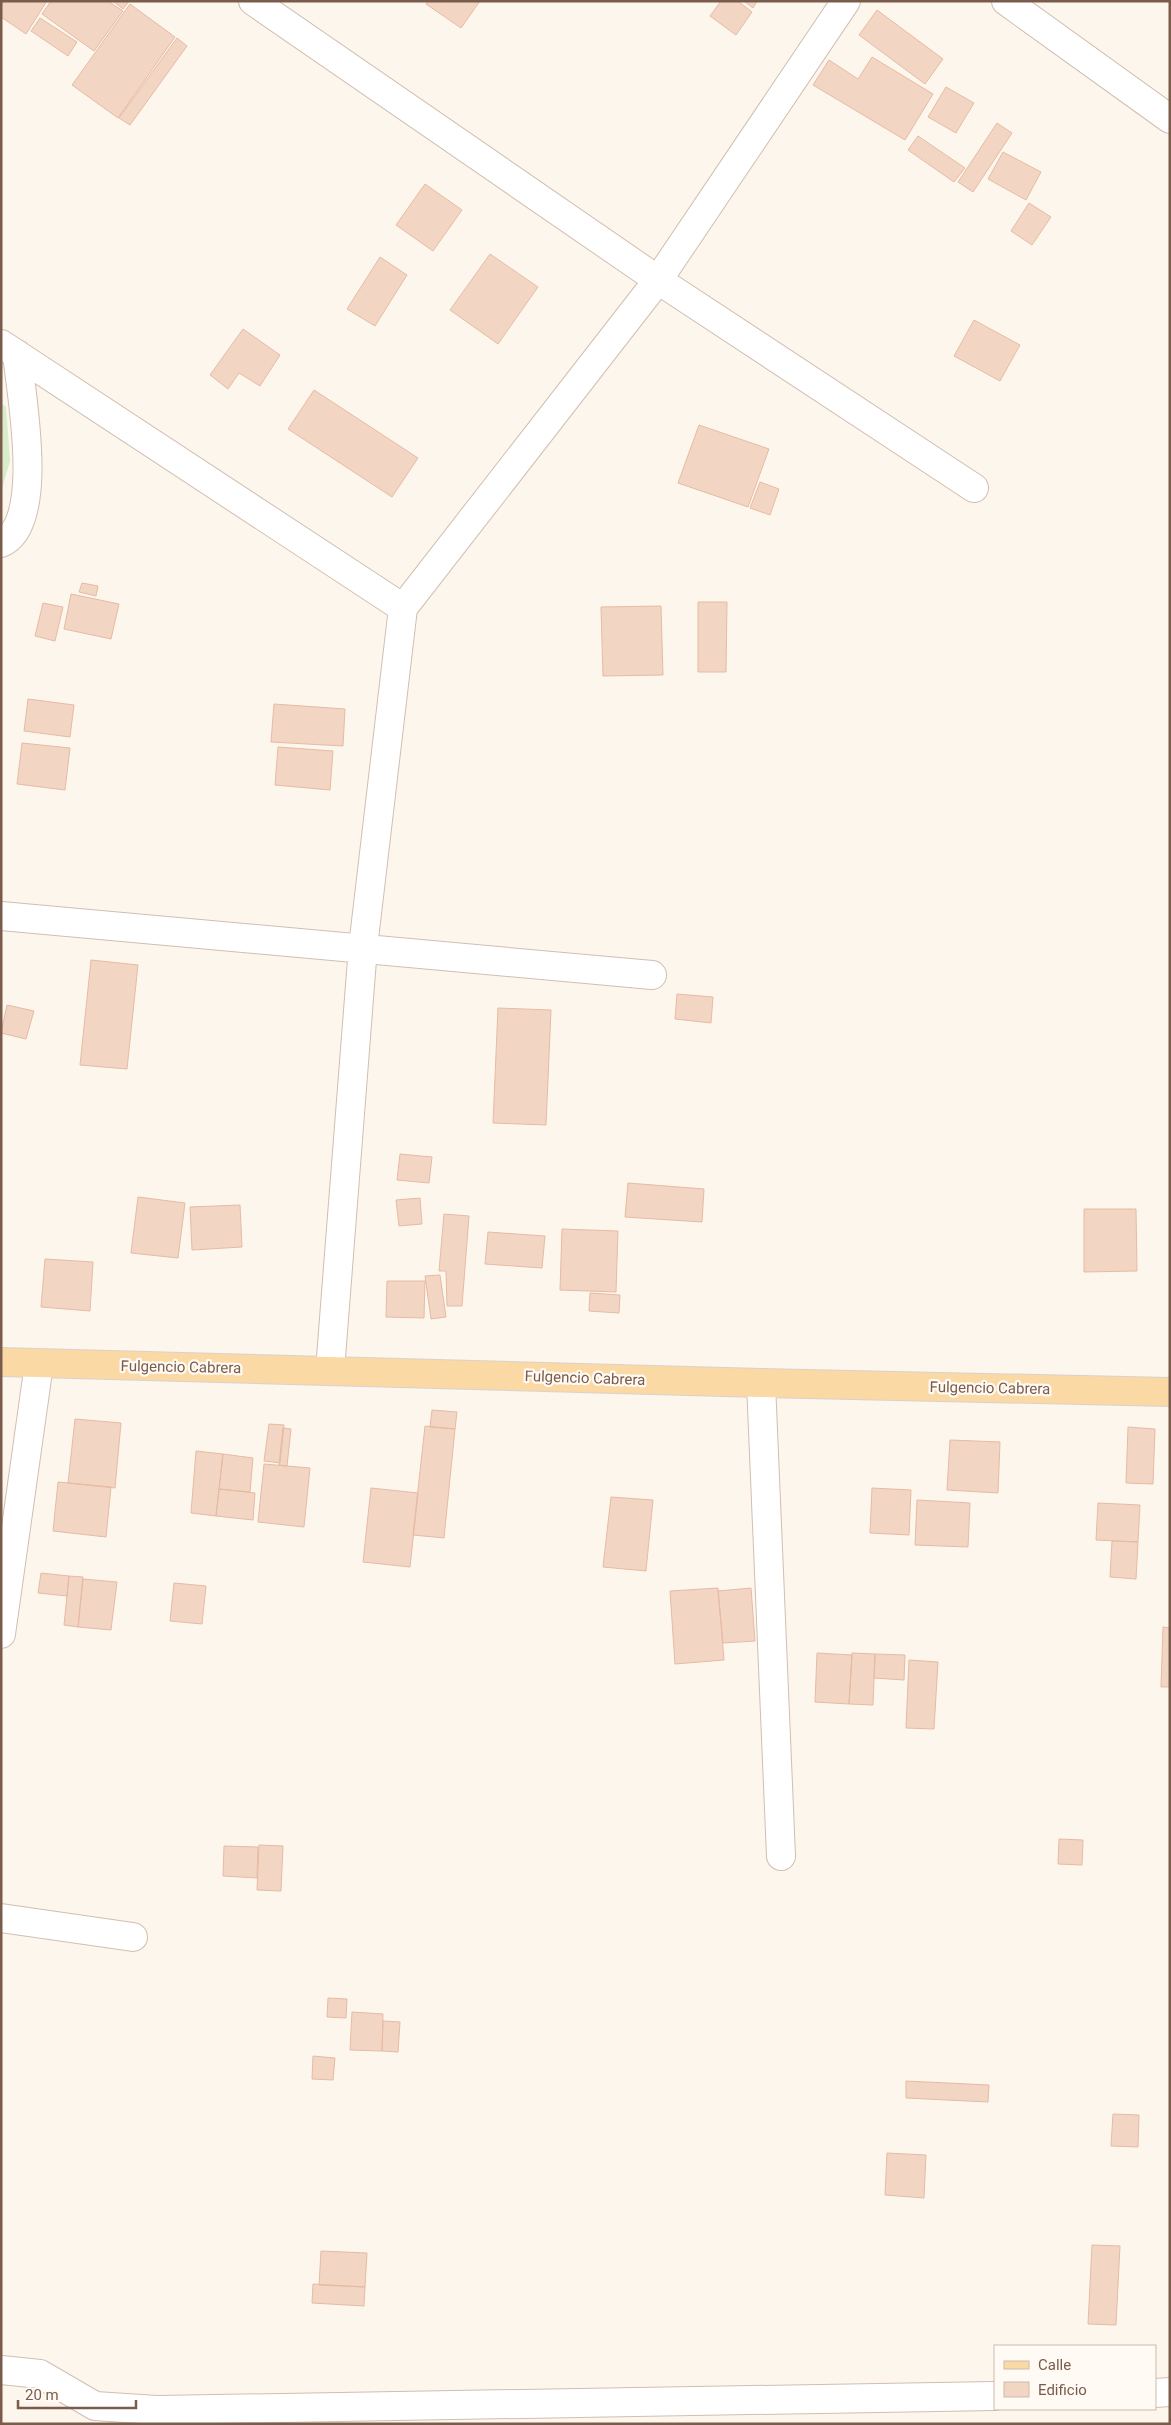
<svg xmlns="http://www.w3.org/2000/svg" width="1171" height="2425" font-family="Roboto,sans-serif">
	<rect width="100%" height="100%" fill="#fdf6ec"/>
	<path fill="#d8ecc9" d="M 1,403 L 6,407 L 10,461 L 1,492 Z"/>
	<path fill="#f3d5c3" stroke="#e6bba3" d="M 4,1 L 47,1 L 26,34 L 1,17 L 1,6 Z
		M 51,1 L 108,1 L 123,11 L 94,51 L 42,14 Z
		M 113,1 L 129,1 L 123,9 Z
		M 428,1 L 480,1 L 461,28 L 426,4 Z
		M 721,1 L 738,1 L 752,12 L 736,35 L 710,16 Z
		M 744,1 L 757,1 L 753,8 Z
		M 130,4 L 175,37 L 118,118 L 72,85 Z
		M 877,10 L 943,59 L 925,84 L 859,35 Z
		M 40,18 L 77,42 L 68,56 L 31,31 Z
		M 177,38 L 187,46 L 130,125 L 119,118 Z
		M 872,57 L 933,94 L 905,140 L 813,85 L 829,60 L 858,79 Z
		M 946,87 L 974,103 L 956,133 L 928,117 Z
		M 997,123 L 1012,133 L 973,192 L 958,182 Z
		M 918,136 L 965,168 L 954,182 L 908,150 Z
		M 1003,152 L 1041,172 L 1026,200 L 988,179 Z
		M 425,184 L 462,210 L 433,251 L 396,225 Z
		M 1029,203 L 1051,217 L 1032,245 L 1011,231 Z
		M 490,254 L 538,287 L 498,344 L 450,310 Z
		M 380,257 L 407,275 L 375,326 L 347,309 Z
		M 974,320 L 1020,345 L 1000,381 L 954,356 Z
		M 243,329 L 280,355 L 260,386 L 239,373 L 228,389 L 210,375 Z
		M 314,390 L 418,458 L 392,497 L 288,429 Z
		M 699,425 L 769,449 L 748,507 L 678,483 Z
		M 760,482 L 779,489 L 770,515 L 750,508 Z
		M 82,583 L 98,586 L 96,596 L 79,592 Z
		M 71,594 L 119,604 L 111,639 L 64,629 Z
		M 698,602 L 727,602 L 726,672 L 698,672 Z
		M 43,603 L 63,607 L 55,641 L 35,636 Z
		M 661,606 L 663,675 L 603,676 L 601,607 Z
		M 28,699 L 74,705 L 70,737 L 24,731 Z
		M 274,704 L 345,709 L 343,746 L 271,742 Z
		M 22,743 L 70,748 L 65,790 L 17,784 Z
		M 278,747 L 333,751 L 330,790 L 275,785 Z
		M 91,960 L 138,965 L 127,1069 L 80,1065 Z
		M 677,994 L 713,997 L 711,1023 L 675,1019 Z
		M 7,1005 L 34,1011 L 26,1039 L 1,1033 Z
		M 498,1008 L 551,1010 L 546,1125 L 493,1123 Z
		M 400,1154 L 432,1157 L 429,1183 L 397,1180 Z
		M 628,1183 L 704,1189 L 702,1222 L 625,1217 Z
		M 138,1197 L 185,1203 L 178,1258 L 131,1253 Z
		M 420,1198 L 422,1224 L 399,1226 L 396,1200 Z
		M 240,1205 L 242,1247 L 192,1250 L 190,1207 Z
		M 1084,1209 L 1136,1209 L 1137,1271 L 1084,1272 Z
		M 444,1214 L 469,1216 L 462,1306 L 447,1306 L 446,1271 L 439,1271 Z
		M 562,1229 L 618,1231 L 616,1292 L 560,1290 Z
		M 488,1232 L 545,1236 L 542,1268 L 485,1264 Z
		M 45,1259 L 93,1262 L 90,1311 L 41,1307 Z
		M 440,1275 L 446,1317 L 431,1319 L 425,1276 Z
		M 387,1281 L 425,1281 L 424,1318 L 386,1317 Z
		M 590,1293 L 620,1295 L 619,1313 L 589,1311 Z
		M 432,1410 L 457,1412 L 455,1429 L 430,1427 Z
		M 75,1419 L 121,1423 L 115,1488 L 68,1483 Z
		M 269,1424 L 284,1425 L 280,1463 L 264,1461 Z
		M 425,1426 L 455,1429 L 444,1538 L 413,1535 Z
		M 1128,1427 L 1155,1429 L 1153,1484 L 1126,1483 Z
		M 283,1428 L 291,1429 L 287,1466 L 279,1465 Z
		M 950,1440 L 1000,1442 L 998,1493 L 947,1490 Z
		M 196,1451 L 223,1454 L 216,1516 L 191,1513 Z
		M 223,1454 L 253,1458 L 250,1492 L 219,1489 Z
		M 264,1464 L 310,1468 L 304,1527 L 258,1522 Z
		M 58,1482 L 111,1487 L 106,1537 L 53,1531 Z
		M 371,1488 L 418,1493 L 410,1567 L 363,1562 Z
		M 872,1488 L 911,1490 L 909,1535 L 870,1533 Z
		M 219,1489 L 255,1493 L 253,1520 L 216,1516 Z
		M 611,1497 L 653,1500 L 646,1571 L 603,1567 Z
		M 917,1500 L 970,1503 L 968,1547 L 915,1545 Z
		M 1098,1503 L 1140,1505 L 1138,1542 L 1096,1540 Z
		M 1112,1541 L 1138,1542 L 1136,1579 L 1110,1577 Z
		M 41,1573 L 69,1576 L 67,1596 L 38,1593 Z
		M 69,1576 L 83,1577 L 78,1627 L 64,1625 Z
		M 83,1579 L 117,1582 L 111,1630 L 78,1627 Z
		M 174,1583 L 206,1586 L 202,1624 L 170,1621 Z
		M 718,1588 L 724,1660 L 675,1664 L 670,1591 Z
		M 751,1588 L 755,1641 L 723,1643 L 718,1591 Z
		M 1163,1627 L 1170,1628 L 1170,1687 L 1161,1687 Z
		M 817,1653 L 852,1655 L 849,1704 L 815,1702 Z
		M 852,1653 L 875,1654 L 873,1705 L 849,1704 Z
		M 875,1654 L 905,1655 L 904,1680 L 874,1678 Z
		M 909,1660 L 938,1662 L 934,1729 L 906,1728 Z
		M 1059,1839 L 1083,1840 L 1082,1865 L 1058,1864 Z
		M 259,1845 L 283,1846 L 281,1891 L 257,1890 Z
		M 224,1846 L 258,1847 L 257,1878 L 223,1876 Z
		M 328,1998 L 347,1999 L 346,2018 L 327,2017 Z
		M 352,2012 L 383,2014 L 382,2051 L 350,2050 Z
		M 383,2021 L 400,2022 L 398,2052 L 382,2051 Z
		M 313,2056 L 335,2058 L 333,2080 L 312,2079 Z
		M 906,2081 L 989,2085 L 988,2102 L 906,2098 Z
		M 1113,2114 L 1139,2115 L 1138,2147 L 1111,2146 Z
		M 887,2153 L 926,2155 L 924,2198 L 885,2195 Z
		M 1092,2245 L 1120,2246 L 1116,2325 L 1088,2324 Z
		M 321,2251 L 367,2253 L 365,2287 L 319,2285 Z
		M 313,2284 L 365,2287 L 364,2306 L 312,2303 Z"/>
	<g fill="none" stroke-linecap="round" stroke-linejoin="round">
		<defs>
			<path id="minor" d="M 253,1 L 658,280 L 974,488
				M 1006,1 L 1170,119
				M 1,344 L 403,608 L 658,280 L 846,1
				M 1,543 C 46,525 21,393 17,354
				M 1,916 L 652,975
				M 330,1370 L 363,947 L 403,608
				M 761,1383 L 781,1856
				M 1,1634 L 39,1364
				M 1,1918 L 133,1937
				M 1,2370 L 40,2374 L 95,2406 L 157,2410 L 995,2396
				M 1155,2393 L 1170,2392"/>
			<path id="major" d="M 1,1362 L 761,1383 L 1170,1392"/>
		</defs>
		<use href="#minor" stroke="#d1beb0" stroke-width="30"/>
		<use href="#major" stroke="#dad1cd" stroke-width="30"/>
		<use href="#minor" stroke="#fff" stroke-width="28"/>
		<use href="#major" stroke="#fbd9a5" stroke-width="28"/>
	</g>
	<g text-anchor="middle" stroke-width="4.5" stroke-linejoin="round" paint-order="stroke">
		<g font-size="15" fill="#7a5c4d" stroke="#fffaf3">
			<text transform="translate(181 1367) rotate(1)" y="5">Fulgencio Cabrera</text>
			<text transform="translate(585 1378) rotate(2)" y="5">Fulgencio Cabrera</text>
			<text transform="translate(990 1388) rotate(1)" y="5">Fulgencio Cabrera</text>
		</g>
	</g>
	<rect width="1171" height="2425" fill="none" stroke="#7a5c4d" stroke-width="5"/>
	<rect x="994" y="2345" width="162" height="65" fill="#fffaf3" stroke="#cabbb1"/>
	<rect x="1004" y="2361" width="25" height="8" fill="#fbd9a5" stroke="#cabbb1"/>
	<text x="1038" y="2370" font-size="15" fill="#7a5c4d">Calle</text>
	<rect x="1004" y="2382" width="25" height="15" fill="#f3d5c3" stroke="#cabbb1"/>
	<text x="1038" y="2395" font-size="15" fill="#7a5c4d">Edificio</text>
	<path d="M18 2400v8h118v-8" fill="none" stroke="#7a5c4d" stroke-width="2.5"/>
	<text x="25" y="2400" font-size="15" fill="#7a5c4d" stroke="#fffaf3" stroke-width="4" paint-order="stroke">20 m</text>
</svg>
